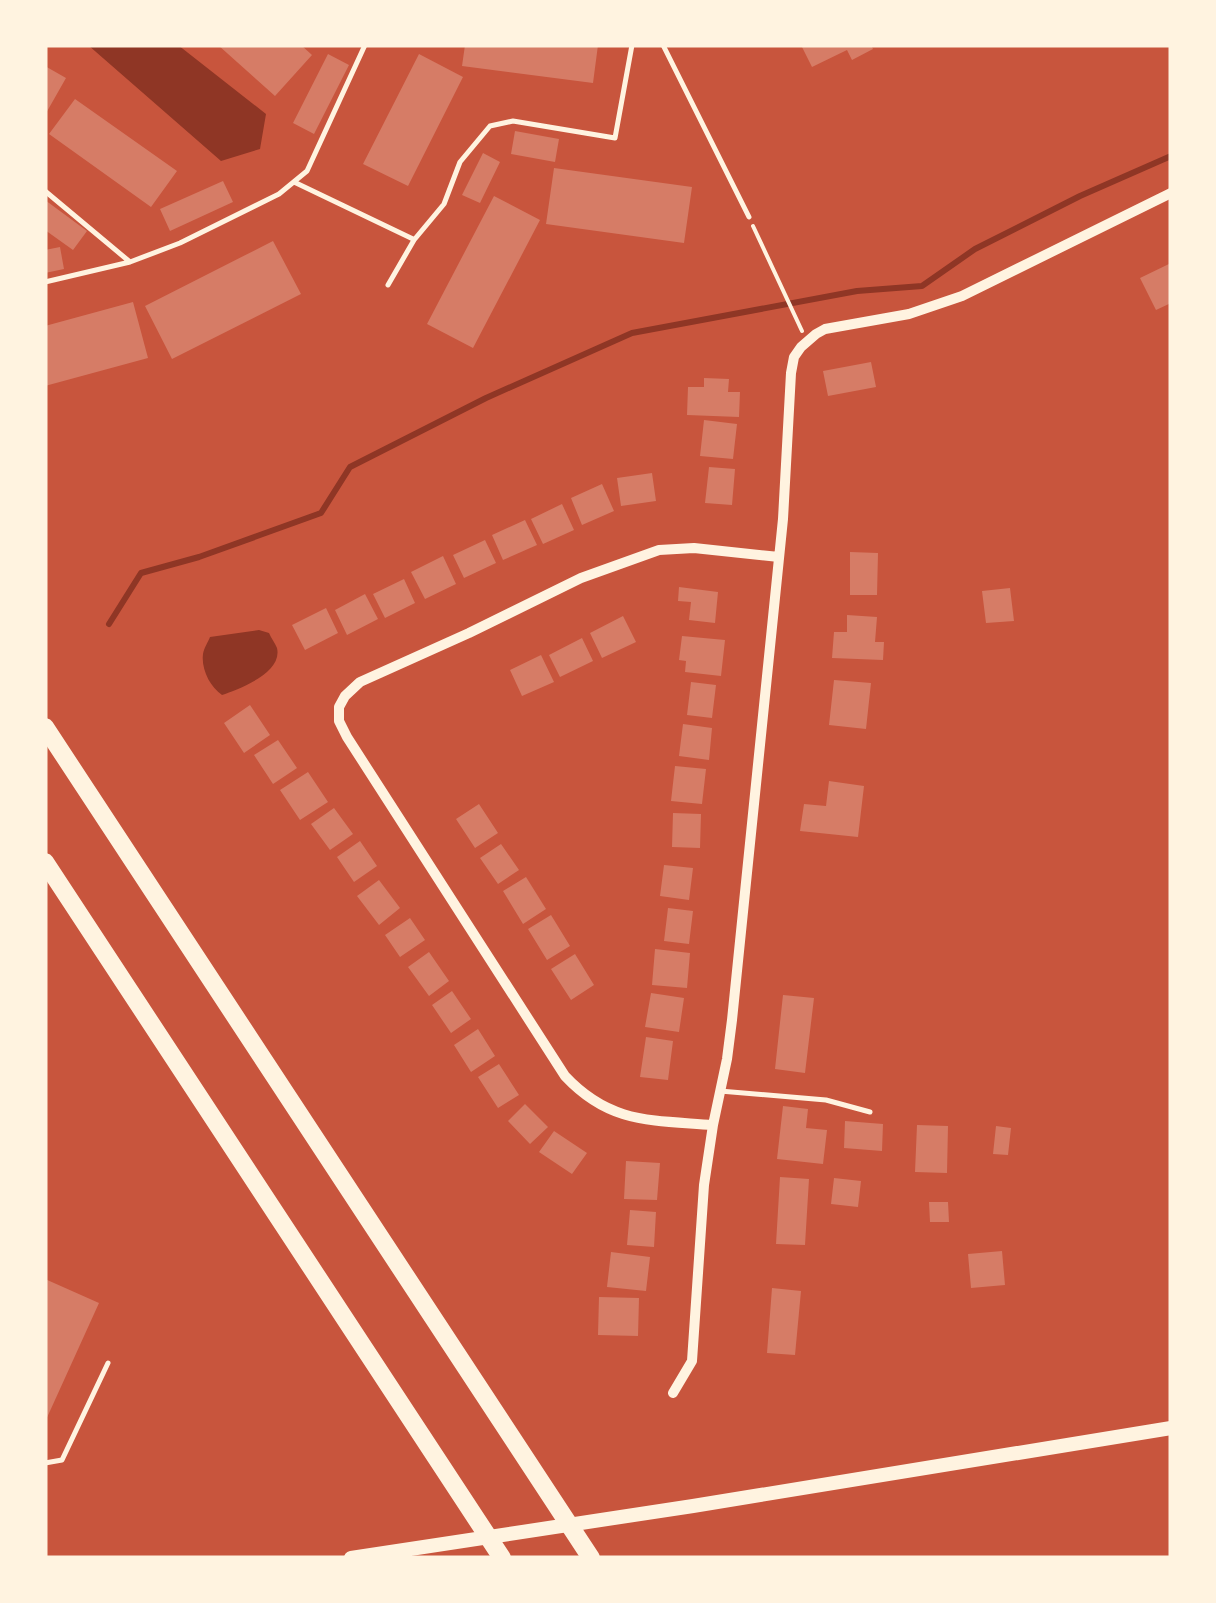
<svg xmlns="http://www.w3.org/2000/svg" width="1216" height="1603" font-family="'Work Sans',sans-serif">
	<rect width="100%" height="100%" fill="#c8553d"/>
	<path fill="#8f3625" d="M 88,45 L 178,45 L 266,114 L 260,149 L 221,161 Z
		M 259,630 L 269,633 C 271,638 275,643 277,648 C 283,673 239,689 222,695 C 210,687 201,669 203,654 C 204,648 208,642 210,637 Z"/>
	<g fill="none" stroke-linecap="round" stroke-linejoin="round">
		<path stroke="#8f3625" stroke-width="6" d="M 109,624 L 141,573 L 199,557 L 321,513 L 350,467 L 486,398 L 632,333 L 857,291 L 922,286 L 975,249 L 1080,196 L 1171,156"/>
	</g>
	<path fill="#d67c66" d="M 218,45 L 301,45 L 312,55 L 275,96 Z
		M 465,45 L 598,45 L 593,83 L 462,66 Z
		M 801,45 L 871,45 L 873,49 L 852,60 L 847,50 L 812,67 Z
		M 328,54 L 349,65 L 314,134 L 293,123 Z
		M 419,54 L 463,77 L 408,186 L 363,164 Z
		M 45,66 L 66,78 L 45,115 Z
		M 75,99 L 177,171 L 151,207 L 49,134 Z
		M 515,131 L 559,139 L 555,162 L 511,154 Z
		M 483,153 L 500,162 L 480,203 L 462,195 Z
		M 554,168 L 692,187 L 684,243 L 546,224 Z
		M 223,181 L 233,202 L 170,231 L 160,209 Z
		M 494,196 L 540,220 L 473,348 L 427,324 Z
		M 45,200 L 87,231 L 73,250 L 45,230 Z
		M 273,241 L 301,294 L 172,359 L 145,306 Z
		M 60,247 L 64,269 L 45,273 L 45,250 Z
		M 1171,263 L 1171,303 L 1156,310 L 1140,278 Z
		M 133,302 L 148,358 L 45,386 L 45,326 Z
		M 871,362 L 876,387 L 828,396 L 823,371 Z
		M 704,378 L 729,379 L 728,392 L 740,392 L 739,417 L 687,415 L 688,387 L 704,387 Z
		M 704,420 L 737,424 L 733,459 L 700,456 Z
		M 709,467 L 735,469 L 732,505 L 705,503 Z
		M 652,473 L 656,501 L 621,506 L 617,478 Z
		M 602,484 L 614,511 L 582,525 L 571,498 Z
		M 562,504 L 574,530 L 543,544 L 531,519 Z
		M 525,520 L 537,545 L 503,560 L 492,535 Z
		M 485,540 L 496,563 L 464,578 L 453,555 Z
		M 850,552 L 878,553 L 877,595 L 850,595 Z
		M 443,556 L 456,584 L 425,599 L 411,572 Z
		M 404,579 L 415,603 L 385,618 L 373,594 Z
		M 679,587 L 718,592 L 715,623 L 689,620 L 691,602 L 678,601 Z
		M 1010,588 L 1014,621 L 986,623 L 982,591 Z
		M 365,594 L 378,619 L 347,635 L 335,610 Z
		M 326,608 L 338,633 L 305,650 L 292,625 Z
		M 847,615 L 877,617 L 875,642 L 884,642 L 883,660 L 832,658 L 834,632 L 847,632 Z
		M 623,616 L 636,642 L 602,658 L 590,633 Z
		M 682,636 L 725,640 L 721,676 L 685,672 L 686,661 L 679,660 Z
		M 582,638 L 593,661 L 560,677 L 549,655 Z
		M 541,655 L 554,682 L 522,696 L 510,670 Z
		M 834,680 L 871,683 L 866,729 L 829,725 Z
		M 691,682 L 716,685 L 712,718 L 687,715 Z
		M 250,705 L 270,735 L 244,753 L 224,723 Z
		M 683,724 L 712,728 L 709,760 L 679,756 Z
		M 278,740 L 297,768 L 273,784 L 254,755 Z
		M 675,766 L 706,769 L 702,804 L 671,801 Z
		M 308,772 L 328,802 L 300,820 L 280,790 Z
		M 829,781 L 864,786 L 858,837 L 800,831 L 804,804 L 826,806 Z
		M 479,804 L 498,833 L 475,848 L 456,819 Z
		M 334,808 L 353,834 L 330,850 L 311,824 Z
		M 673,813 L 701,814 L 700,848 L 672,847 Z
		M 360,841 L 377,866 L 354,882 L 337,857 Z
		M 501,844 L 519,870 L 498,884 L 480,858 Z
		M 664,865 L 693,868 L 689,900 L 660,896 Z
		M 526,877 L 546,909 L 523,924 L 503,891 Z
		M 379,880 L 400,908 L 379,925 L 357,896 Z
		M 668,908 L 693,911 L 689,944 L 664,941 Z
		M 551,915 L 570,946 L 547,960 L 528,929 Z
		M 410,918 L 425,940 L 400,957 L 385,935 Z
		M 655,949 L 690,953 L 687,988 L 652,985 Z
		M 429,952 L 449,981 L 429,996 L 408,967 Z
		M 575,954 L 594,985 L 571,1000 L 551,969 Z
		M 452,991 L 471,1019 L 451,1033 L 432,1005 Z
		M 651,993 L 684,998 L 679,1032 L 645,1027 Z
		M 783,995 L 814,998 L 805,1073 L 775,1069 Z
		M 478,1029 L 495,1056 L 471,1072 L 454,1045 Z
		M 646,1037 L 673,1041 L 668,1080 L 640,1077 Z
		M 499,1064 L 519,1095 L 498,1108 L 478,1077 Z
		M 525,1104 L 548,1127 L 530,1144 L 508,1121 Z
		M 783,1106 L 808,1109 L 806,1128 L 827,1130 L 823,1164 L 777,1159 Z
		M 845,1121 L 883,1124 L 882,1151 L 844,1148 Z
		M 917,1125 L 948,1126 L 947,1173 L 915,1172 Z
		M 996,1126 L 1011,1128 L 1008,1155 L 993,1154 Z
		M 554,1131 L 587,1153 L 572,1174 L 539,1152 Z
		M 626,1161 L 660,1163 L 657,1200 L 624,1199 Z
		M 780,1177 L 809,1179 L 805,1245 L 776,1244 Z
		M 834,1178 L 861,1181 L 858,1207 L 831,1204 Z
		M 929,1202 L 948,1202 L 949,1222 L 930,1222 Z
		M 630,1210 L 656,1212 L 654,1247 L 627,1245 Z
		M 1002,1251 L 1005,1285 L 971,1288 L 968,1254 Z
		M 611,1252 L 650,1257 L 646,1291 L 607,1287 Z
		M 45,1279 L 99,1303 L 45,1422 Z
		M 772,1288 L 801,1291 L 795,1355 L 767,1353 Z
		M 599,1297 L 639,1298 L 638,1336 L 598,1335 Z"/>
	<g fill="none" stroke-linecap="round" stroke-linejoin="round">
		<path stroke="#fff3e0" stroke-width="4" d="M 753,226 L 802,331"/>
		<path stroke="#fff3e0" stroke-width="5" d="M 663,45 L 749,217
			M 294,182 L 413,239
			M 45,191 L 130,262
			M 45,282 L 130,262 L 180,243 L 279,194 L 307,171 L 365,45
			M 388,285 L 414,240 L 444,204 L 460,162 L 490,126 L 513,121 L 615,138 L 632,45
			M 720,1091 L 826,1100 L 870,1112
			M 45,1463 L 62,1460 L 108,1363"/>
		<path stroke="#fff3e0" stroke-width="10" d="M 713,1125 C 651,1120 610,1124 565,1076 L 347,737 L 339,721 L 339,707 L 345,696 L 360,682 L 469,633 L 581,578 L 659,550 L 694,548 L 779,557
			M 673,1393 L 692,1361 L 704,1185 L 713,1125 L 727,1059 L 732,1020 L 783,519 L 791,373 L 794,357 L 801,347 L 816,334 L 825,329 L 909,314 L 962,296 L 1171,193"/>
		<path stroke="#fff3e0" stroke-width="14" d="M 351,1558 L 693,1506 L 1171,1428"/>
		<path stroke="#fff3e0" stroke-width="18" d="M 45,727 L 591,1558
			M 45,862 L 502,1558"/>
	</g>
	<rect width="1216" height="1603" fill="none" stroke="#fff3e0" stroke-width="95"/>
</svg>
